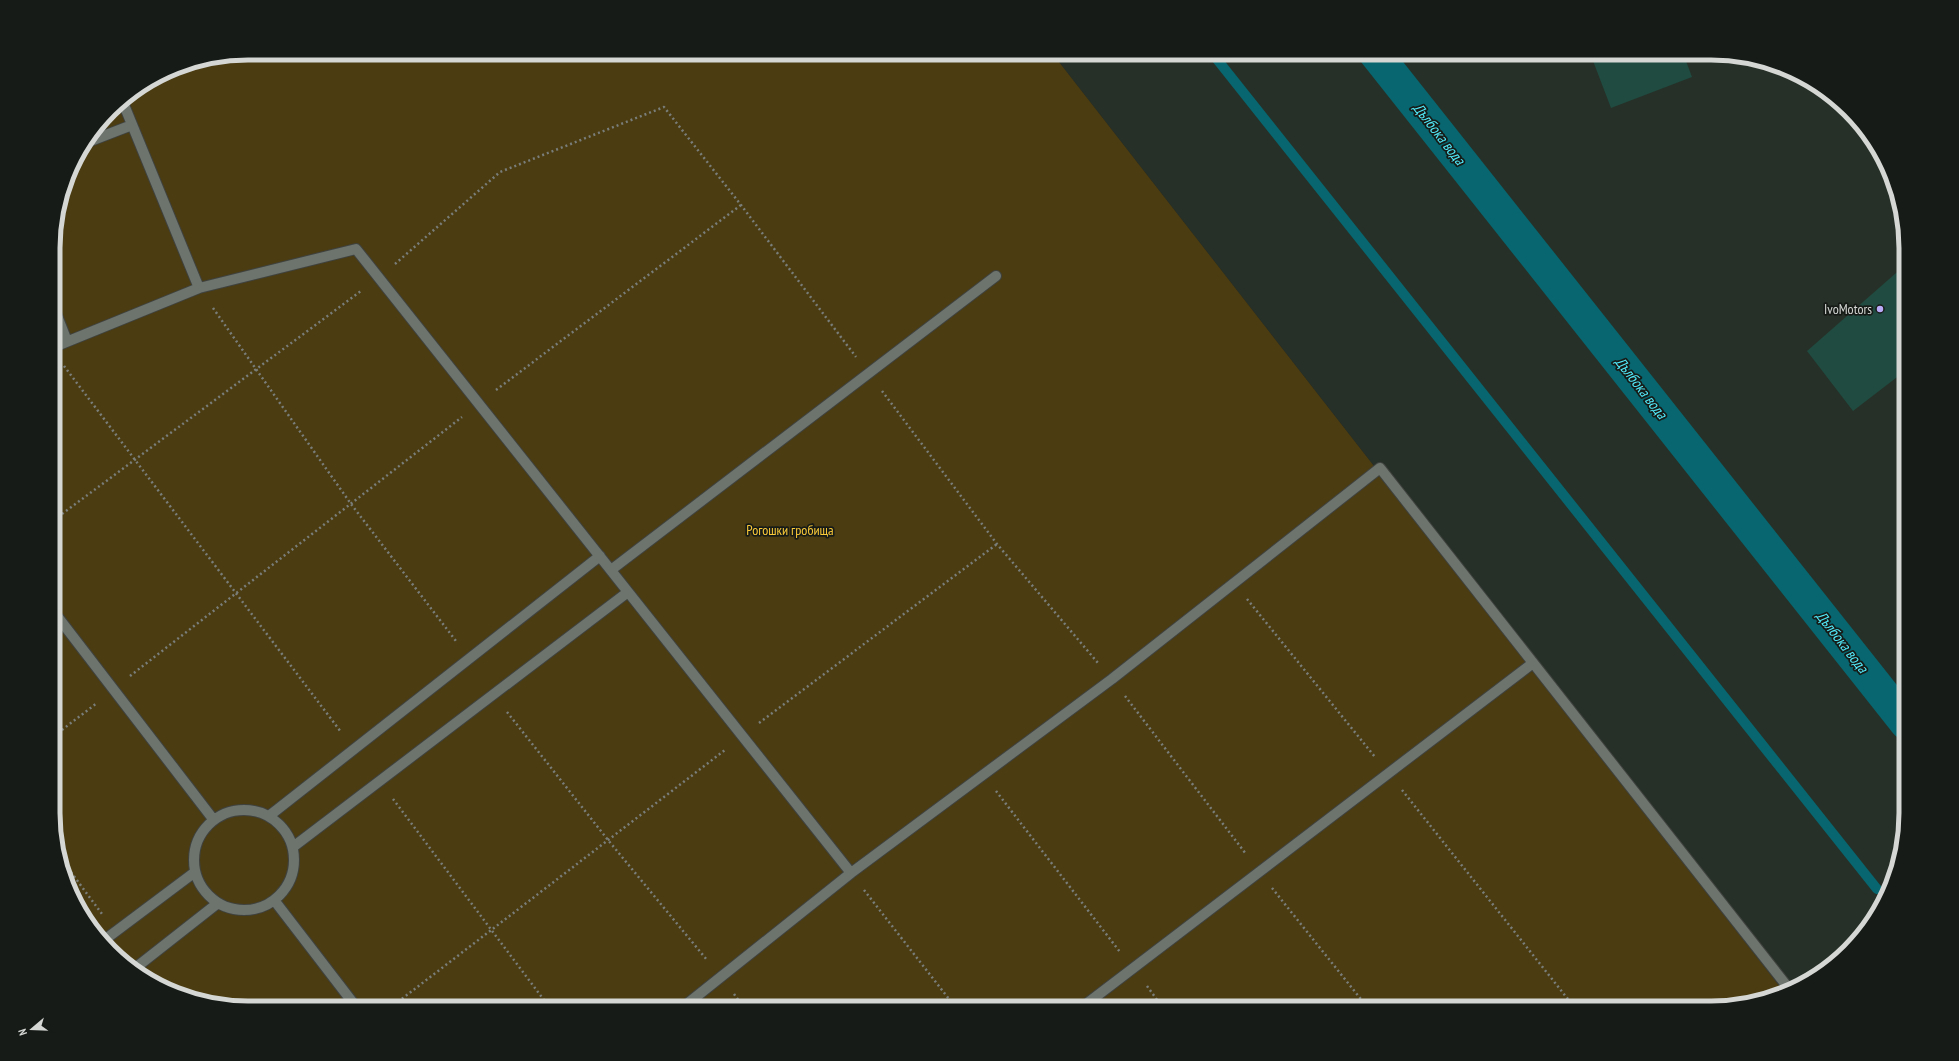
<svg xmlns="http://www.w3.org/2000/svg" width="1959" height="1061" font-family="'PT Sans Narrow',sans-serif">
	<rect width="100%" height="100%" fill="#202520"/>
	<path fill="#273028" d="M 1052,53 L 1711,53 L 1761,60 L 1797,73 L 1839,101 L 1873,140 L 1891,174 L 1904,223 L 1906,813 L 1899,863 L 1886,899 L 1857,942 L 1819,975 L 1784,992 Z"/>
	<path fill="#4b3c12" d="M 248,53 L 1052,53 L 1784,992 L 1773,998 L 1723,1008 L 248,1008 C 232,1006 213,1006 197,1001 C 140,984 93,942 68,888 C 62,873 59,855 55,839 L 53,235 L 73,162 L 119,102 L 174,68 Z"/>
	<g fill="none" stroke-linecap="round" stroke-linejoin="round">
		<path stroke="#07666f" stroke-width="10" d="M 1212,53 L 1877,889"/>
		<path stroke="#07666f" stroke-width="33" d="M 1375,53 L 1906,723"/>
	</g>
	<path fill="#1f4b40" d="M 1590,53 L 1683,53 L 1692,77 L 1611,108 Z
		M 1904,266 L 1905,371 L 1853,411 L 1807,351 Z"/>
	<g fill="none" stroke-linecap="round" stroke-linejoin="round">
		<defs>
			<path id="lane" d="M 122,100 L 199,288
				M 88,142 L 132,125
				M 54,308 L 67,341
				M 54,347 L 199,288 L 356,249 L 851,873
				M 611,570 L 996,276
				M 54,612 L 213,819
				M194 860a50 50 0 1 1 100 0a50 50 0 1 1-100 0Z
				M 269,816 L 600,556
				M 293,847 L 628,592
				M 274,900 L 357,1008
				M 103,941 L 195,872
				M 134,969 L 218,903
				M 682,1008 L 851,873 L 1112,679 L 1380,468 L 1790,990
				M 1081,1008 L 1533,663"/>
		</defs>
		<use href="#lane" stroke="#3f423f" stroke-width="12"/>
		<path stroke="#7a7e7a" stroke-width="2.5" stroke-dasharray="2 3" stroke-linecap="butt" d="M 395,264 L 500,172 L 664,107 L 741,205 L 856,357
			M 213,308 L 351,504 L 456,641
			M 64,366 L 341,732
			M 496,390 L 741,205
			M 882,391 L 997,544 L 1098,663
			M 54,520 L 361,291
			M 1247,599 L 1375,757
			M 130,676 L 462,417
			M 1125,696 L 1246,854
			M 507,712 L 608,840 L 707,960
			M 759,723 L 997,544
			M 54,736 L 97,703
			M 1402,790 L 1575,1008
			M 996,791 L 1120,952
			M 393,799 L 550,1008
			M 59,856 L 102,914
			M 1272,888 L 1368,1008
			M 864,890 L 956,1008
			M 1147,986 L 1163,1008
			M 734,994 L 744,1008
			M 390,1008 L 725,750"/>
		<use href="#lane" stroke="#6d736d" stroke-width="10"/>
	</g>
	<circle fill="#b9abf7" stroke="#171b17" stroke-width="1.5" cx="1880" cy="309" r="4"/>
	<g text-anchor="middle" stroke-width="3.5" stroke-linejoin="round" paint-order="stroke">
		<g font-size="14" fill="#d4d7d4" stroke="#171b17" text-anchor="end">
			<text x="1872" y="314">IvoMotors</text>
		</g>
		<g font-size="14" fill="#fbca39" stroke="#171b17">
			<text x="790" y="535">Рогошки гробища</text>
		</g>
		<g font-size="15" font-style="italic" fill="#51ebfb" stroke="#171b17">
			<text transform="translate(1439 134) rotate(52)" y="5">Дълбока вода</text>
			<text transform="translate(1641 388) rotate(52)" y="5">Дълбока вода</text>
			<text transform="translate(1842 642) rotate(52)" y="5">Дълбока вода</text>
		</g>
	</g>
	<path d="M0 0H1959V1061H0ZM248 60H1711A188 188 0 0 1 1899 248V813A188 188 0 0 1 1711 1001H248A188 188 0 0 1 60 813V248A188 188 0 0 1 248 60Z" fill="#171b17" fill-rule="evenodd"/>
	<path fill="none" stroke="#d4d7d4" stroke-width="5" d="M248 60H1711A188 188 0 0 1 1899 248V813A188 188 0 0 1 1711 1001H248A188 188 0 0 1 60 813V248A188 188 0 0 1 248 60Z"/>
	<g transform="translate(32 1029) rotate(251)" stroke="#171b17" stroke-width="3" paint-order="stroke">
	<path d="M0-3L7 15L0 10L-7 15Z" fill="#d4d7d4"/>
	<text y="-6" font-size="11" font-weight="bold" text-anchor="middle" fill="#d4d7d4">N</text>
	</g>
</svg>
